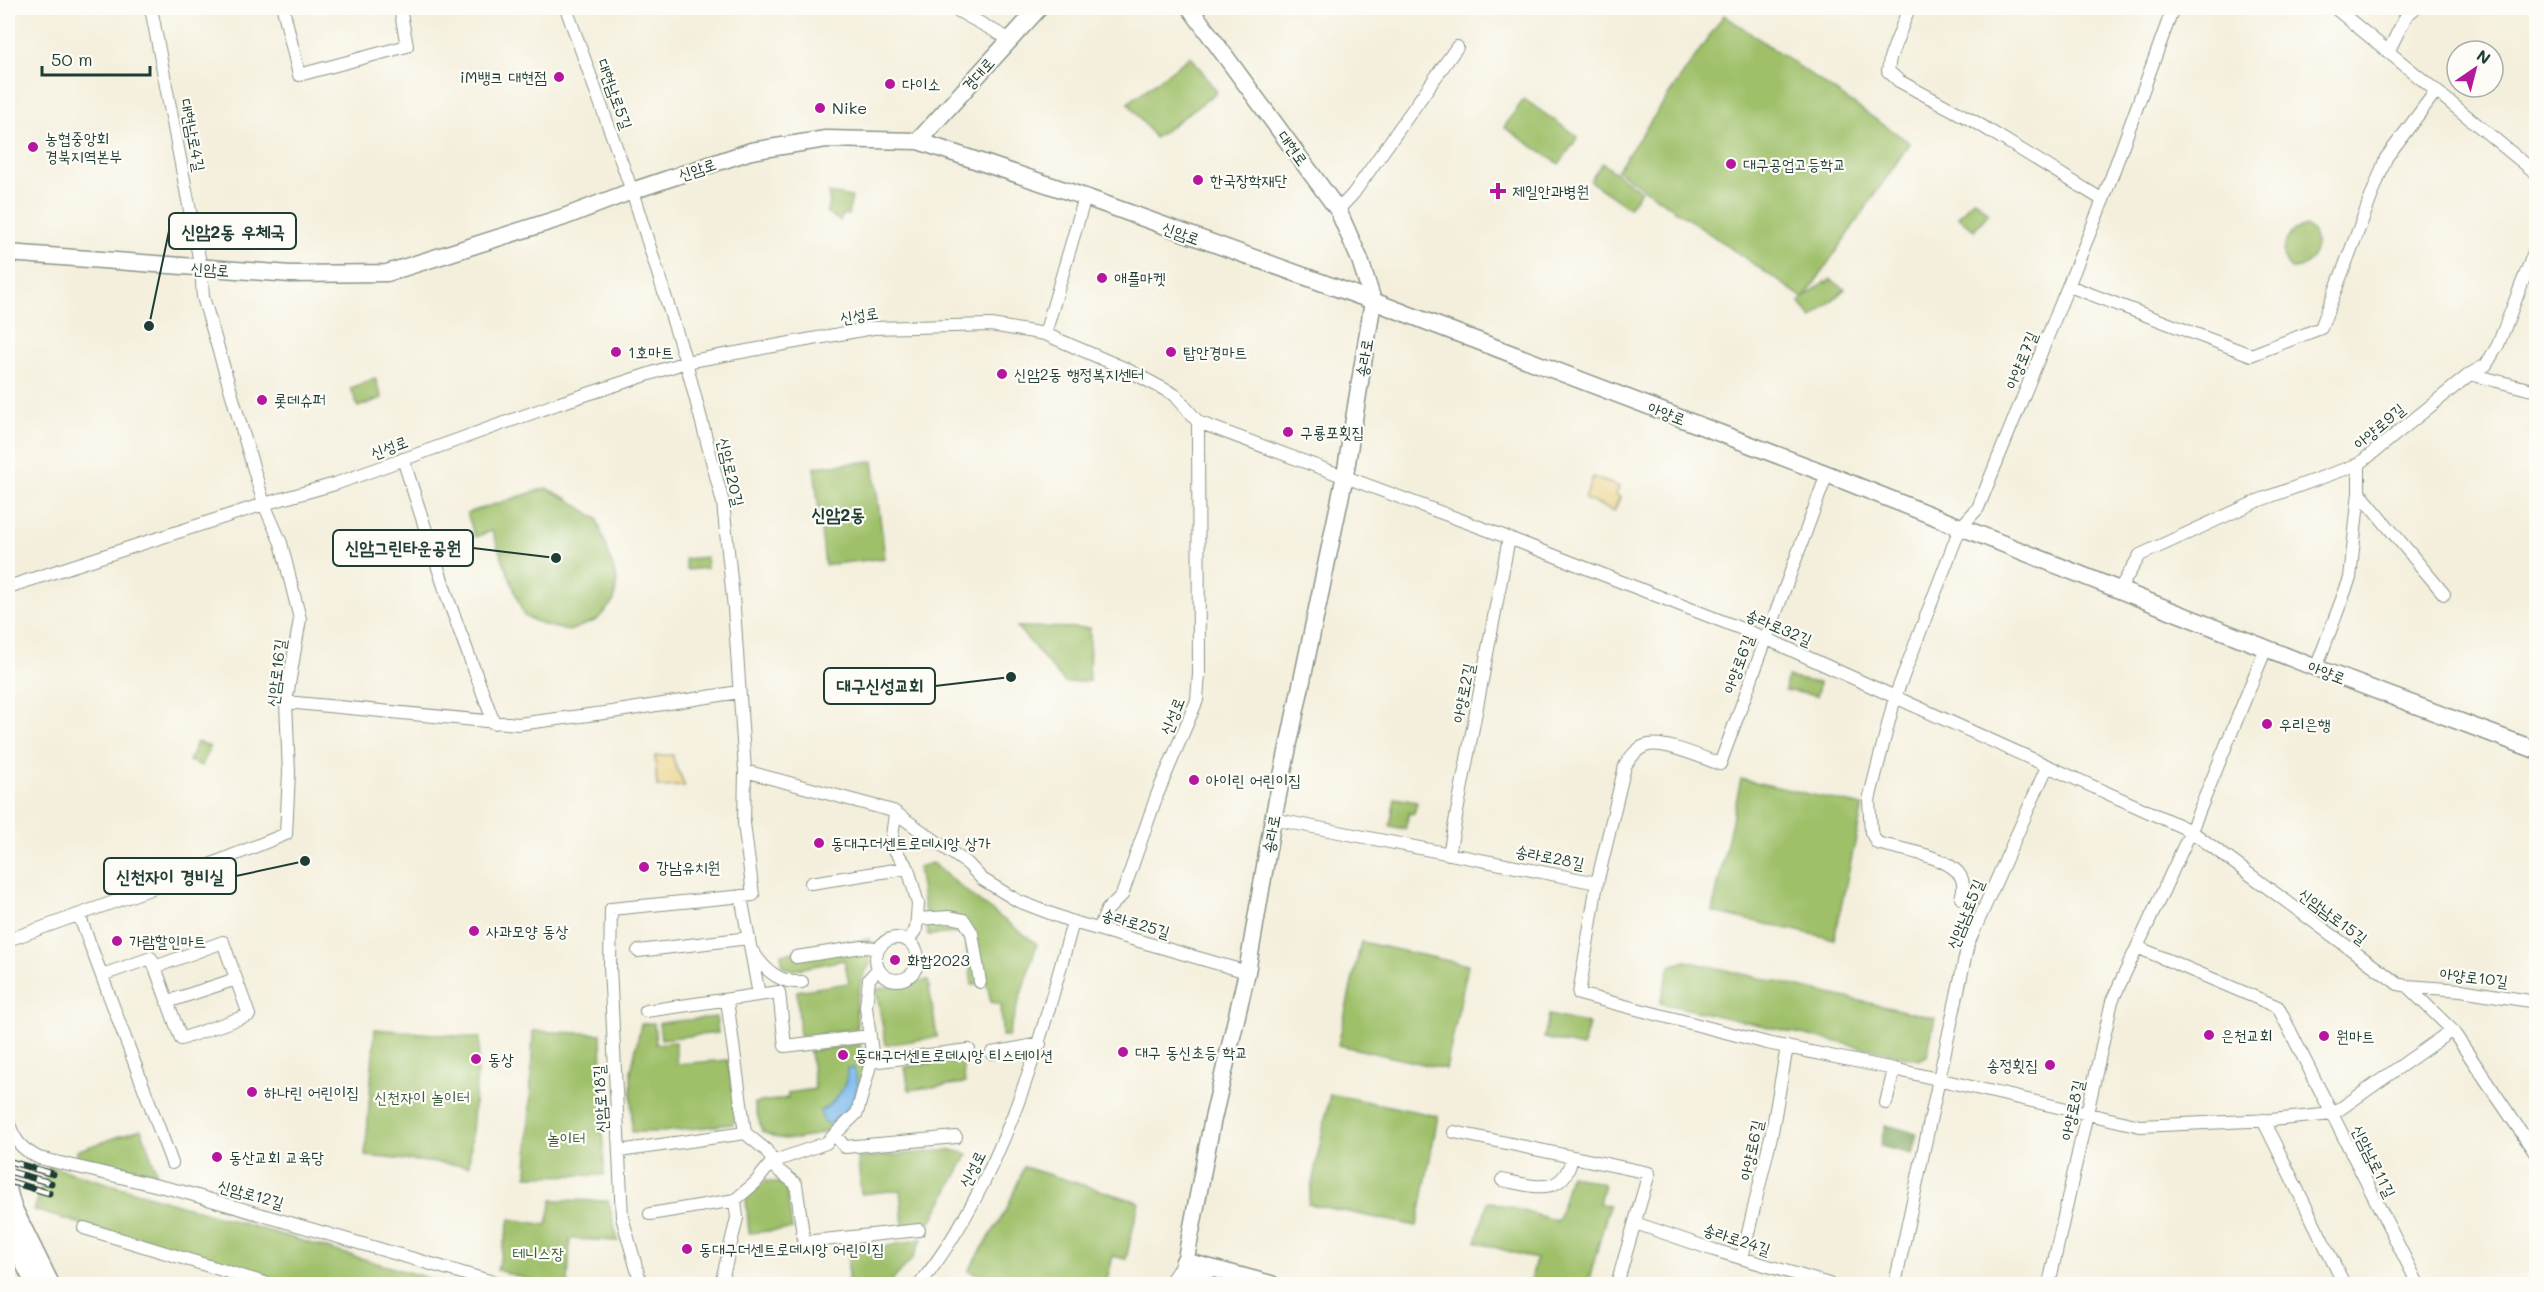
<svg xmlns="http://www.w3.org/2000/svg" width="2544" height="1292" font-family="Mali,'Poor Story',sans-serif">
	<rect width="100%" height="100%" fill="#fdfcf7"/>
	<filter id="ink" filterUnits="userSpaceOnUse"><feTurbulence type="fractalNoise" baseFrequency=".0167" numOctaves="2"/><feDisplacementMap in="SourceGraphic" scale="12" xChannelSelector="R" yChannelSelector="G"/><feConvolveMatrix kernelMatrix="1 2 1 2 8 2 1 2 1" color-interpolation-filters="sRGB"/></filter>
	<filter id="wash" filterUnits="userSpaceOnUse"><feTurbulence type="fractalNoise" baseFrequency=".008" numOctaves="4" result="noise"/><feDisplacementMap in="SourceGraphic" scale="24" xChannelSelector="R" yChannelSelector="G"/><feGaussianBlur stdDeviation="1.35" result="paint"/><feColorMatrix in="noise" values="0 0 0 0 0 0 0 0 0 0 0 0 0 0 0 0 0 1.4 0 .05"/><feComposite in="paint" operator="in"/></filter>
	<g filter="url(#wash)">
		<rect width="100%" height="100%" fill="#f4efdc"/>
		<path fill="#9fc069" stroke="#5f7e4e" stroke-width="1.5" d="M 1724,15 L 1910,143 L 1804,298 L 1825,281 L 1827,283 L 1830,279 L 1845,289 L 1812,318 L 1799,302 L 1803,298 L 1617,170 Z
			M 1191,56 L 1217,92 L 1155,138 L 1128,103 Z
			M 1524,99 L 1578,137 L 1559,164 L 1504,127 Z
			M 1602,163 L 1641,191 L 1629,208 L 1590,181 Z
			M 828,193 L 852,197 L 848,215 L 843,214 L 840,221 L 826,212 L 830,204 Z
			M 1974,199 L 1989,213 L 1974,230 L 1958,217 Z
			M 2306,226 C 2325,239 2314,270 2291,269 C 2278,256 2283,242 2294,230 Z
			M 375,378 L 382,398 L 358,407 L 351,388 Z
			M 873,461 L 885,558 L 825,565 L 814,467 Z
			M 546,488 L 568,499 L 597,519 L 617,580 L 614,601 L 597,620 L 569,631 L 544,625 L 524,616 L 492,531 L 475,537 L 467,513 Z
			M 706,557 L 707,568 L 687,570 L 685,559 Z
			M 1017,627 L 1090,628 L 1089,681 L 1065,683 Z
			M 1787,677 L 1819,683 L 1817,696 L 1785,690 Z
			M 197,742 L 210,747 L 202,766 L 189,761 Z
			M 1741,779 L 1863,806 L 1834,939 L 1712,912 Z
			M 1395,798 L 1417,802 L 1414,814 L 1409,813 L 1405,829 L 1390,826 Z
			M 932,863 L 977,900 L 1037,944 L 1008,1036 L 1002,1036 L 1001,1004 L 991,1002 L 987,984 L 972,985 L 965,933 L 928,935 L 918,867 Z
			M 870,939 L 870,964 L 862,978 L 856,1004 L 857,1029 L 800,1037 L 797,991 L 849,983 L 844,960 L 793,970 L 783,967 L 781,954 Z
			M 1361,942 L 1468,965 L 1446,1069 L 1338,1045 Z
			M 1686,961 L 1935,1018 L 1927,1056 L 1919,1060 L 1660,1003 L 1670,966 Z
			M 928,980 L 937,1037 L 886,1045 L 876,989 Z
			M 1549,1015 L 1589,1024 L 1583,1047 L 1544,1038 Z
			M 716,1017 L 718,1033 L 661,1039 L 659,1023 Z
			M 654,1023 L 656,1044 L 675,1042 L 677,1064 L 728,1060 L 736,1116 L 733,1124 L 662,1132 L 632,1132 L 631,1071 L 641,1024 Z
			M 375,1029 L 480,1038 L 469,1166 L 365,1156 Z
			M 533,1031 L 601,1034 L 604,1175 L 527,1176 Z
			M 860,1043 C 864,1060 866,1091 854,1107 C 835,1134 791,1149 762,1131 L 754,1103 L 788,1098 L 788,1093 L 815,1089 L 810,1051 Z
			M 962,1059 L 965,1083 L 909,1090 L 905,1067 Z
			M 1330,1094 L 1438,1116 L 1417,1226 L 1308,1204 Z
			M 141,1129 L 157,1173 L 78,1157 L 76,1151 Z
			M 951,1150 L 968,1154 L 931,1222 L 903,1225 L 900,1190 L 861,1194 L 858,1158 Z
			M 49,1166 L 448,1284 L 286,1284 L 34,1210 Z
			M 1024,1167 L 1139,1202 L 1126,1259 L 1113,1256 L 1106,1284 L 1009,1284 L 968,1271 L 1007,1209 Z
			M 1570,1175 L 1604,1184 L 1599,1203 L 1609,1206 L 1588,1284 L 1530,1284 L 1536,1259 L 1476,1242 L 1488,1201 L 1558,1221 Z
			M 765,1181 L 781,1183 L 786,1186 L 792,1229 L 749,1233 L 746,1199 Z
			M 552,1200 L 608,1201 L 618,1241 L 570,1239 L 568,1284 L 543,1284 L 497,1270 L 510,1219 L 547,1225 Z
			M 922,1239 L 913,1258 L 889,1284 L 848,1284 L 848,1254 Z"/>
		<path fill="#7fa65d" stroke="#4f7248" stroke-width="1.5" d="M 1885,1125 L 1917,1133 L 1912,1154 L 1880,1146 Z"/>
		<path fill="#eeda9e" stroke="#868c69" stroke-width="1.5" d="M 1593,477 L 1619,487 L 1616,495 L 1620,497 L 1614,511 L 1585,499 Z
			M 673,755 C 673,769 683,774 684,786 L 657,787 L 655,756 Z"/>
		<path fill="#78b8ec" stroke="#4c7a90" stroke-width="1.5" d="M 847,1068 L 854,1068 L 858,1084 L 854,1103 L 831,1124 L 824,1123 L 820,1111 C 835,1103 849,1086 847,1068 Z"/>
	</g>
	<g filter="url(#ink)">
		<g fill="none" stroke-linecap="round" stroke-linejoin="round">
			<defs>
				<path id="street" d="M 283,8 L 299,75 L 407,46 L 400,8
					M 566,8 L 632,191 L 686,362 L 723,503 L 734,608 L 745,771 L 744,823 L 753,895 L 611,909 L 610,966 L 622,1217 L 641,1284
					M 953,8 L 1009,39
					M 1909,8 L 1890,58 L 1888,71 L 1899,81 L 1977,123 L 2103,200
					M 2335,8 L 2536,173
					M 2388,52 L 2406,16 L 2415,8
					M 1338,210 L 1353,194 L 1457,47
					M 2069,286 L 2251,355 L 2321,328 L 2386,158 L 2436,91
					M 1045,334 L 1085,197
					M 2470,374 L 2536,391
					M 1198,422 L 1509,538 L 1765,638 L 2191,831 L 2398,984 L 2407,986 L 2452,1030 L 2536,1154
					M 403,459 L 449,602 L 494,723
					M 1827,474 L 1720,764 C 1703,758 1661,739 1645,746 C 1636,749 1630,758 1625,766 L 1597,883 L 1579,994 L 1767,1043 L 1894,1069 L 2140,1126 L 2271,1120 L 2333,1114 L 2452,1030
					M 2359,492 L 2444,594
					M 8,587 L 264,504 L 335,484 L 557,404 L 686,362 L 873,328 L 991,325 L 1045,334 L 1126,369 L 1175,395 L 1198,422 L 1199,674 L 1197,700 L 1157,795 L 1122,895 L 1107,910 L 1099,929
					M 2119,590 L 2140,555 L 2260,500 L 2359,464
					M 2316,668 L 2350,578 L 2359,492 L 2359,464 L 2470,374 L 2486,365 L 2498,345 L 2536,247
					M 286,702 L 518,724 L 612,712 L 739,692
					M 745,771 L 893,811 L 968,864 L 982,879 L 1018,901 L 1073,922 L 1247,972
					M 895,813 L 891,845 L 908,868 L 918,904 L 916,929 L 908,941
					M 1273,819 L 1597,883
					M 1449,854 L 1509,538
					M 811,883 L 908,868
					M 741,896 L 759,995
					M 1961,898 C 1962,894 1964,888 1963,884 C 1961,857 1898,849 1877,843 L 1871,832 L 1869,800 L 1895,697 L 1960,528 L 1978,508 L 2103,200 L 2173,8
					M 79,915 L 172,1163
					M 917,919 L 950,917 L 964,920 L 972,933 L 980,982
					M876 959a21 21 0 1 1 42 0a21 21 0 1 1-42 0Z
					M 8,940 L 150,889 L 286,834 L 289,773 L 286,702 L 300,619 L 281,543 L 264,504 L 203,297 L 201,268 L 151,8
					M 2137,947 L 2278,1007 L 2418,1284
					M 638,951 L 749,938
					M 753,952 C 764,969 780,984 802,982
					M 796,957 L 862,947 L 878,948
					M 102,975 L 151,958 L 155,967 L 181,1039 L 249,1015 L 223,942 L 155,967
					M 2407,986 L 2461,990 L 2536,1002
					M 727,1000 L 745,1133 L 766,1150 L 778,1170 L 796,1184 L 804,1242 L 919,1230
					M 167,1002 L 236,979
					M 646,1011 L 779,992 L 785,1046 L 869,1036
					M 992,1053 L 1040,1044
					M 871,1062 L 969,1050
					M 1886,1103 L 1894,1069
					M 2263,1120 L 2344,1284
					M 8,1121 C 14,1140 21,1149 39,1158 L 180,1191 L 500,1284
					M 1454,1132 L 1649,1173 L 1617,1284
					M 835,1135 L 845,1147 L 956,1137
					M 619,1151 L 745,1133
					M 1502,1180 C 1533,1186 1564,1198 1572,1157
					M 650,1214 L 735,1200 L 755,1183 L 772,1162 L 826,1143 L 857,1113 L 871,1062 L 872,1052 L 866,1007 L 869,979 L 878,969
					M 1635,1223 L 1714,1250 L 1829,1284
					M 84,1228 L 268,1284
					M 1742,1258 L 1772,1132 L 1787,1047
					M 721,1284 L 737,1218 L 735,1200
					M 920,1284 C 1003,1179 1038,1050 1073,922
					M 1169,1284 L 1184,1261 L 1211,1284
					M 1895,1284 L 1968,944 L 2047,767
					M 2049,1284 L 2112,1001 L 2191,831 L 2266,648"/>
				<path id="secondary" d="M 918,141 L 1039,8
					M 8,253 L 291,274 L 387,273 L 564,217 L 632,191 L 751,151 L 826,139 L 918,141 L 1085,197 L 1373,301 L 1827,474 L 2316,668 L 2536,750
					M 8,1189 L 13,1207 L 51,1284
					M 8,1232 L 34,1284
					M 1184,1261 L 1271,1284
					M 1181,1284 L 1212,1123 L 1247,972 L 1273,819 L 1345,475 L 1373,301 L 1360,260 L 1338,210 L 1190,8"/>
			</defs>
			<use href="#street" stroke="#8a9688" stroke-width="14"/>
			<use href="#secondary" stroke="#8a9688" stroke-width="19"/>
			<use href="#street" stroke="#fff" stroke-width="12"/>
			<use href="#secondary" stroke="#fff" stroke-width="16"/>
			<defs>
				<path id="rail" d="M 8,1161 L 53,1174
					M 8,1171 L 51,1183
					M 8,1181 L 49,1193"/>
			</defs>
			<use href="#rail" stroke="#1f3d34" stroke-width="7"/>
			<use href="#rail" stroke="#fdfcf7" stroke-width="4.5" stroke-dasharray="14" stroke-linecap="butt"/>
		</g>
	</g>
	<g fill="#b5179e" stroke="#fdfcf7" stroke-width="2">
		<circle cx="559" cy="77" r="6"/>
		<circle cx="890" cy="84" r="6"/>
		<circle cx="820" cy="108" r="6"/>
		<circle cx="33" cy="147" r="6"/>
		<circle cx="1731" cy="164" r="6"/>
		<circle cx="1198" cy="180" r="6"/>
		<path d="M1495 182h6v6h6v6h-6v6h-6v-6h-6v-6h6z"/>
		<circle cx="1102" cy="278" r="6"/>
		<circle cx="616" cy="352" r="6"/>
		<circle cx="1171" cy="352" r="6"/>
		<circle cx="1002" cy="374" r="6"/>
		<circle cx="262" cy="400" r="6"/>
		<circle cx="1288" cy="432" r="6"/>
		<circle cx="2267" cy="724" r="6"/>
		<circle cx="1194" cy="780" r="6"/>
		<circle cx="819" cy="843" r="6"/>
		<circle cx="644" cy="867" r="6"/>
		<circle cx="474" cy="931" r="6"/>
		<circle cx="117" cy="941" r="6"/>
		<circle cx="895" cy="960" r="6"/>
		<circle cx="2209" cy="1035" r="6"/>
		<circle cx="2324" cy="1036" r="6"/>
		<circle cx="1123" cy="1052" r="6"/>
		<circle cx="843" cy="1055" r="6"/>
		<circle cx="476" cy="1059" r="6"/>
		<circle cx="2050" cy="1065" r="6"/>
		<circle cx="252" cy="1092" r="6"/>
		<circle cx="217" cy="1157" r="6"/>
		<circle cx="687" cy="1249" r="6"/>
	</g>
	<g text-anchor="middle" stroke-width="4.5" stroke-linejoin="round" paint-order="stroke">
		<g font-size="16" fill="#1f3d34" stroke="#fdfcf7">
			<text transform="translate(978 74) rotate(-48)" y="6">경대로</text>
			<text transform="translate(615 94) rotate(70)" y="6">대현남로5길</text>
			<text transform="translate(193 135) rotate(79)" y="6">대현남로4길</text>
			<text transform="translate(1293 148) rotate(54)" y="6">대현로</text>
			<text transform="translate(697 169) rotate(-18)" y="6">신암로</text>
			<text transform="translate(1181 233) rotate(20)" y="6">신암로</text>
			<text transform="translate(210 269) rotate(4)" y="6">신암로</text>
			<text transform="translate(859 315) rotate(-8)" y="6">신성로</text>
			<text transform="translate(1364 358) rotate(-81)" y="6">송라로</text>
			<text transform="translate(2021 360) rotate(-68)" y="6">아양로7길</text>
			<text transform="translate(1667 413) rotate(21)" y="6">아양로</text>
			<text transform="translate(2379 426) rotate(-40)" y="6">아양로9길</text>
			<text transform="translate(389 447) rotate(-20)" y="6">신성로</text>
			<text transform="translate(731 472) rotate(77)" y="6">신암로20길</text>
			<text transform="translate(1779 627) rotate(23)" y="6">송라로32길</text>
			<text transform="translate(1738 664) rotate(-70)" y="6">아양로6길</text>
			<text transform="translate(2327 672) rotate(21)" y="6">아양로</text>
			<text transform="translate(276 673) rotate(-83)" y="6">신암로16길</text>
			<text transform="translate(1463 693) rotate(-79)" y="6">아양로2길</text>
			<text transform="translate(1172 716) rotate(-68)" y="6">신성로</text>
			<text transform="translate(1271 834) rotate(-80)" y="6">송라로</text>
			<text transform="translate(1550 857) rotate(11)" y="6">송라로28길</text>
			<text transform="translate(1965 914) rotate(-68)" y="6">신암남로5길</text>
			<text transform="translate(2333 916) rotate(37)" y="6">신암남로15길</text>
			<text transform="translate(1136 923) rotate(16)" y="6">송라로25길</text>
			<text transform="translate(2474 977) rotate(7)" y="6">아양로10길</text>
			<text transform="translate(600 1099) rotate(-93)" y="6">신암로18길</text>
			<text transform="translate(2072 1110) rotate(-78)" y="6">아양로8길</text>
			<text transform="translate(1751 1150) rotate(-78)" y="6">아양로6길</text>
			<text transform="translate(2374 1161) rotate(64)" y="6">신암남로11길</text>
			<text transform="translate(972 1169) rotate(-63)" y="6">신성로</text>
			<text transform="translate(251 1194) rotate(16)" y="6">신암로12길</text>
			<text transform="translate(1737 1239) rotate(18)" y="6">송라로24길</text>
		</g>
		<g font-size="16" fill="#1f3d34" stroke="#fdfcf7" text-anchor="start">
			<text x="547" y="83" text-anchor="end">iM뱅크 대현점</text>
			<text x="902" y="90">다이소</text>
			<text x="832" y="114">Nike</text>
			<text x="45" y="144">농협중앙회<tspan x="45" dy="18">경북지역본부</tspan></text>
			<text x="1743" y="170">대구공업고등학교</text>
			<text x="1210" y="186">한국장학재단</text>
			<text x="1512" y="197">제일안과병원</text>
			<text x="1114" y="284">애플마켓</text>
			<text x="628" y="358">1호마트</text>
			<text x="1183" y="358">탑안경마트</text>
			<text x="1014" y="380">신암2동 행정복지센터</text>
			<text x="274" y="406">롯데슈퍼</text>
			<text x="1300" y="438">구룡포횟집</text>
			<text x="2279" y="730">우리은행</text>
			<text x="1206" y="786">아이린 어린이집</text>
			<text x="831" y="849">동대구더센트로데시앙 상가</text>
			<text x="656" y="873">강남유치원</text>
			<text x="486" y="937">사과모양 동상</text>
			<text x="129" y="947">가람할인마트</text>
			<text x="907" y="966">화합2023</text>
			<text x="2221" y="1041">은천교회</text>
			<text x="2336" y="1042">원마트</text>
			<text x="1135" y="1058">대구 동신초등 학교</text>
			<text x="855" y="1061">동대구더센트로데시앙 티스테이션</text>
			<text x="488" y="1065">동상</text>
			<text x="2038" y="1071" text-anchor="end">송정횟집</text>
			<text x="264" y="1098">하나린 어린이집</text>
			<text x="229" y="1163">동산교회 교육당</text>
			<text x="699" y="1255">동대구더센트로데시앙 어린이집</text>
		</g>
		<g font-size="16" fill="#3f5e41" stroke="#fdfcf7">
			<text x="422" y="1103">신천자이 놀이터</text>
			<text x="566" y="1144">놀이터</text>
			<text x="538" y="1259">테니스장</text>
		</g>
		<g font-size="18" font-weight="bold" fill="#1f3d34" stroke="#fdfcf7">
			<text x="838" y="521">신암2동</text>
		</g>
	</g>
	<path fill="none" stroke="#1f3d34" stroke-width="2" d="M149 326L169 231M556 558L473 548M1011 677L935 686M305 861L236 876"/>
	<g fill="#1f3d34" stroke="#fdfcf7" stroke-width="2">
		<circle cx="149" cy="326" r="6"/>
		<circle cx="556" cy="558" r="6"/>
		<circle cx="1011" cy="677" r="6"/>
		<circle cx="305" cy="861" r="6"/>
	</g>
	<g fill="#fdfcf7" stroke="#1f3d34" stroke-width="2">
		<rect x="169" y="213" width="127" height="36" rx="6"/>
		<rect x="333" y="530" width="140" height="36" rx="6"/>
		<rect x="824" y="668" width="111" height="36" rx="6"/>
		<rect x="104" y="858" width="132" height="36" rx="6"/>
	</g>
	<g font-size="18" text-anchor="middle" font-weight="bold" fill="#1f3d34">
		<text x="233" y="238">신암2동 우체국</text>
		<text x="403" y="554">신암그린타운공원</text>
		<text x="880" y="692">대구신성교회</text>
		<text x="170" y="883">신천자이 경비실</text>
	</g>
	<rect width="2544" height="1292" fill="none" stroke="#fdfcf7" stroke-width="30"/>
	<g transform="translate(2475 69) rotate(35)"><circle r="28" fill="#fdfcf7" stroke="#a4b0a9" stroke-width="1.5"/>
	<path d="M0-4.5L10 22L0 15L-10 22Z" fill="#b5179e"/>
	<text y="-9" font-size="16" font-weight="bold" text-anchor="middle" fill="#1f3d34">N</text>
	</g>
	<path d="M42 66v9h108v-9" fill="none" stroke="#1f3d34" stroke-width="3"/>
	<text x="51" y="66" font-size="18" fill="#1f3d34" stroke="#fdfcf7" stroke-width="4.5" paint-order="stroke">50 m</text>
</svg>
